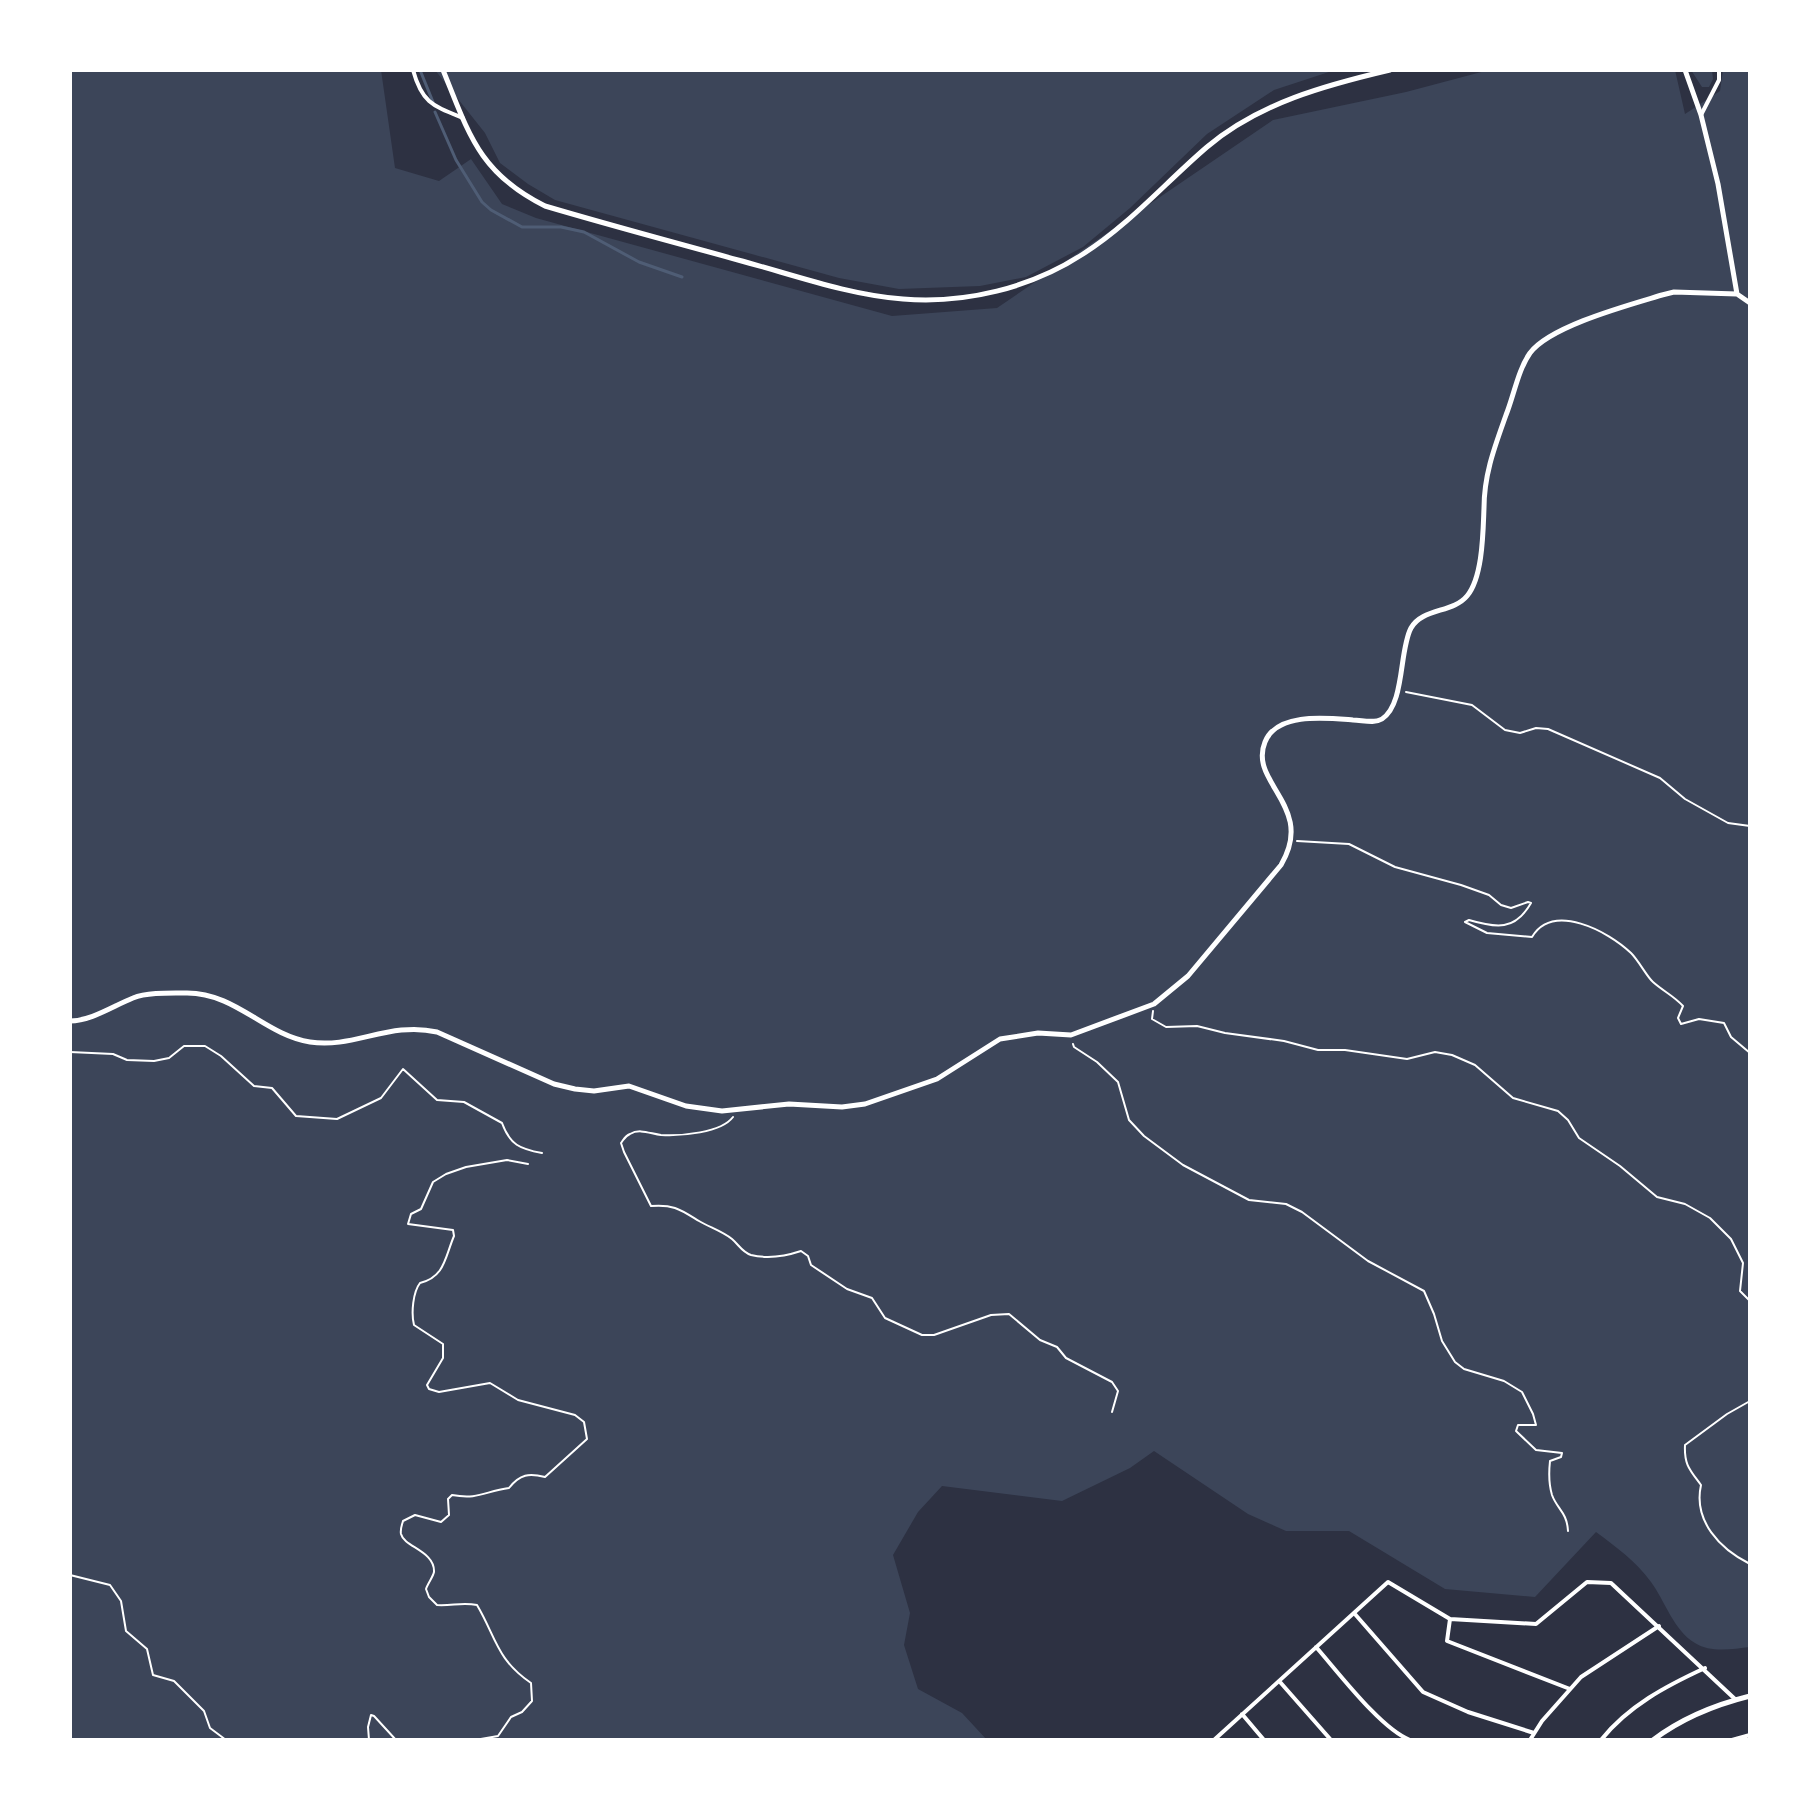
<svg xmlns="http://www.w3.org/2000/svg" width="1820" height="1810" font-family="Commissioner,sans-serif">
	<rect width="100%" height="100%" fill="#2d3142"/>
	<path fill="#3c4559" d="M 70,70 L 381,70 L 395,168 L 439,181 L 471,159 L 502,204 L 536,218 L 892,316 L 997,308 L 1273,120 L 1406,92 L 1489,70 L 1675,70 L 1685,114 L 1720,91 L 1723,70 L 1750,70 L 1750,1647 C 1732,1649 1711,1653 1695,1643 C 1674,1631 1665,1601 1651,1582 C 1636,1561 1616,1547 1596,1532 L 1535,1597 L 1445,1589 L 1349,1531 L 1286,1531 L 1248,1514 L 1154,1451 L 1130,1468 L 1062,1501 L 942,1486 L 918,1512 L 893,1555 L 910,1613 L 904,1645 L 918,1689 L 962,1713 L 987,1740 L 70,1740 Z
		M 435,70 L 1335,70 L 1274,90 L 1207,134 L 1130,208 L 1083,247 L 1026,277 L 980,286 L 899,289 L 839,278 L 555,200 L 528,184 L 500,163 L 485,133 Z
		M 1691,70 L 1712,70 L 1713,79 L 1709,87 L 1702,87 Z"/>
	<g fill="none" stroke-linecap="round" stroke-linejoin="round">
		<path stroke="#4f5d75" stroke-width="3" d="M 420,70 L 433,102
			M 435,112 L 456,160 L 482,202 L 491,210 L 522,227 L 561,227 L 584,232 L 639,262 L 682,277"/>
		<path stroke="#fff" stroke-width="2" d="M 1406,692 L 1472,705 L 1505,730 L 1520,733 L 1536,728 L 1548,729 L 1660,778 L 1685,799 L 1728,823 L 1750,826
			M 1297,841 L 1349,844 L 1395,867 L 1461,885 L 1489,895 L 1501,905 L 1511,908 L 1528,902 L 1531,903 C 1515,931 1496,928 1469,920 L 1465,922 L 1487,933 L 1532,937 C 1553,902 1608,931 1631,953 C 1639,961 1647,977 1653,982 C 1663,991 1674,996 1683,1006 L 1678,1018 L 1681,1024 L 1699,1019 L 1724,1023 L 1731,1037 L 1750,1053
			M 1153,1011 L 1152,1019 L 1166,1027 L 1197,1026 L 1225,1033 L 1284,1041 L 1318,1050 L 1345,1050 L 1407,1059 L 1435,1052 L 1452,1055 L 1475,1065 L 1513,1098 L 1558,1111 L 1568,1120 L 1579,1138 L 1620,1166 L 1657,1197 L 1685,1204 L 1710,1218 L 1731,1239 L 1743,1263 L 1740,1291 L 1750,1301
			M 1073,1044 L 1074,1047 L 1097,1062 L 1118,1082 L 1129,1120 L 1144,1136 L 1183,1165 L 1249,1200 L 1286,1204 L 1302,1212 L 1368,1261 L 1424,1291 L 1434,1314 L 1442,1341 L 1455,1362 L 1464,1369 L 1504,1381 L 1522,1392 L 1533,1414 L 1536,1425 L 1518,1425 L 1516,1431 L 1536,1450 L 1562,1453 L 1561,1457 L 1550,1461 C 1549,1470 1549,1485 1552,1495 C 1557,1509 1567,1512 1568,1531
			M 70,1052 L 113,1054 L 127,1060 L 154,1061 L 169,1058 L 184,1046 L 205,1046 L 221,1056 L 254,1086 L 272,1088 L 296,1116 L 337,1119 L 381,1098 L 403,1069 L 437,1100 L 464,1102 L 502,1123 C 510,1145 520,1149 542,1153
			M 733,1117 C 721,1133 681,1136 661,1135 C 651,1134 640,1128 630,1134 C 625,1136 624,1139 621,1143 L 624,1152 L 651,1206 C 674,1204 681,1210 699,1221 C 709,1227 722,1231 732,1239 C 739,1245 742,1252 751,1255 C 768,1259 786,1256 801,1251 L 808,1256 L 811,1265 L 847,1289 L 872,1298 L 885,1318 L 922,1335 L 934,1335 L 991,1315 L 1009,1314 L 1040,1340 L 1057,1347 L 1066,1358 L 1112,1382 L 1118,1391 L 1112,1412
			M 1750,1401 L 1727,1414 L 1685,1445 C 1684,1465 1690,1470 1701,1485 C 1693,1521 1720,1549 1750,1564
			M 70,1575 L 110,1585 L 121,1601 L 126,1631 L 147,1649 L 153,1675 L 174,1681 L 204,1711 L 210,1728 L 226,1740
			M 369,1740 L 368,1727 L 371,1715 L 374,1716 L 396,1740
			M 428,1740 L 439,1740
			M 475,1740 L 498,1736 L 511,1717 L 522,1712 L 532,1701 L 531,1683 C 496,1659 496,1637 477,1605 C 462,1602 452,1606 437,1605 L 429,1597 L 426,1589 C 428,1583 433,1577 434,1572 C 435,1551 404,1547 401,1534 C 400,1529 402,1525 403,1521 L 415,1515 L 441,1522 L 449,1515 L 448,1499 L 452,1495 C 479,1500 485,1491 509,1488 C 520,1474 529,1473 545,1477 L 587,1439 L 584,1422 L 575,1415 L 518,1400 L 490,1383 L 439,1392 L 429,1389 L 427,1385 L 443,1358 L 443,1344 L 414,1325 C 411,1313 413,1292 420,1283 C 445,1277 445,1257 454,1236 L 453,1230 L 408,1224 L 411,1214 L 421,1209 L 433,1182 L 446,1174 L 466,1167 L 507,1160 L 528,1164"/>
		<path stroke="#fff" stroke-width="4" d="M 413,70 C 422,103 433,106 463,118
			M 1701,115 L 1719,80 L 1719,70
			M 1354,1613 L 1423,1692 L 1468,1712 L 1534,1733
			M 1450,1619 L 1447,1641 L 1570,1689
			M 1316,1647 C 1338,1672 1381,1729 1410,1740
			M 1280,1682 L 1331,1740
			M 1242,1714 L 1264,1740
			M 1214,1740 L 1388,1582 L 1450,1619 L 1536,1624 L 1587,1582 L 1611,1583 L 1736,1700
			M 1530,1740 L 1542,1721 L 1581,1677 L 1659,1626
			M 1601,1740 C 1628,1706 1666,1686 1705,1668
			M 1732,1740 L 1750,1735"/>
		<path stroke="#fff" stroke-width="5" d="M 443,70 C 469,134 479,173 545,206 C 609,225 673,242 738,260 C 791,274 848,295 903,299 C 965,304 1031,288 1083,254 C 1129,225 1166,182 1207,147 C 1259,103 1326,85 1390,70
			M 1685,70 L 1701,115 L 1718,184 L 1737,294 L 1750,303
			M 70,1021 C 91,1021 113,1006 133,998 C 147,992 171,993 187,993 C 236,993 265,1035 310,1042 C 353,1049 390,1021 437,1032 L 554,1084 L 575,1089 L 594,1091 L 629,1086 L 686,1106 L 722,1111 L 789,1104 L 842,1107 L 865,1104 L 937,1079 L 1000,1039 L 1038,1033 L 1071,1035 L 1154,1004 L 1188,976 L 1281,865 C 1316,806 1248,783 1265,742 C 1277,712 1327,718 1353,720 C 1362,720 1374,724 1382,719 C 1405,704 1399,650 1411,628 C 1422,608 1453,613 1467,596 C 1483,577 1483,531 1484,508 C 1484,474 1495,446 1506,415 C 1514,395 1518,370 1530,353 C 1550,326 1629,305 1662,295 L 1674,292 L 1737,294
			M 1653,1740 C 1682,1718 1714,1705 1750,1696"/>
	</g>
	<rect width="1820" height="1810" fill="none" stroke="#ffffff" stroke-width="144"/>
</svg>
